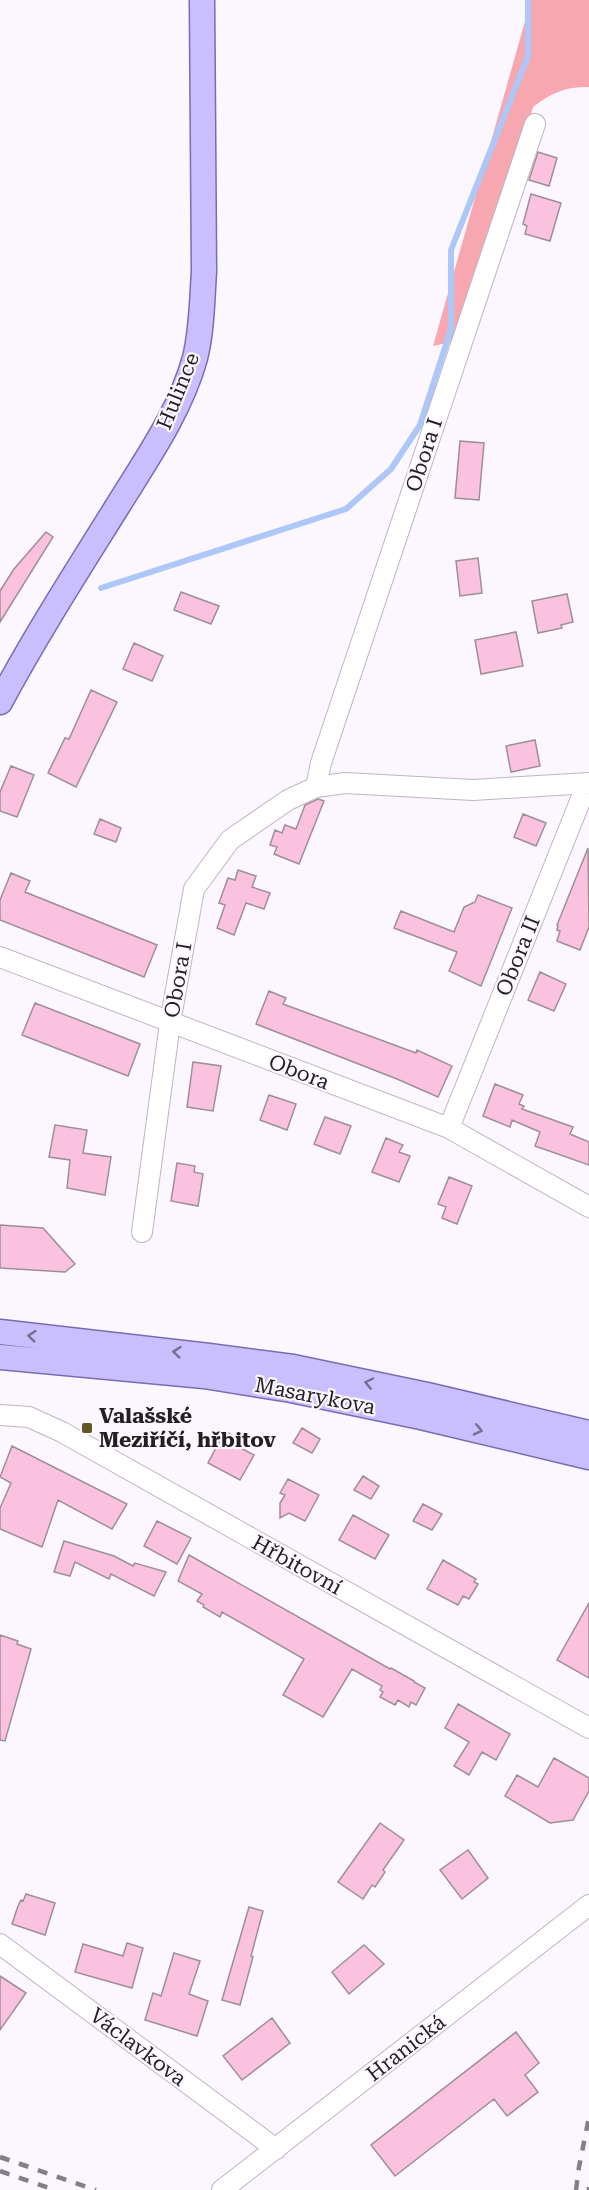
<svg xmlns="http://www.w3.org/2000/svg" width="589" height="2190" font-family="'Roboto Serif',serif">
	<rect width="100%" height="100%" fill="#fcf6fe"/>
	<path fill="#f7a7af" d="M 531,0 L 589,0 L 589,87 C 565,87 553,92 533,107 L 464,339 L 433,346 Z"/>
	<g fill="none" stroke-linecap="round" stroke-linejoin="round">
		<path stroke="#acc7f8" stroke-width="6" d="M 101,588 L 346,509 L 391,469 L 420,425 L 451,329 L 451,250 L 528,56 L 528,0"/>
	</g>
	<path fill="#fbc2e0" stroke="#9e8f96" stroke-width="1.5" d="M 538,152 L 557,158 L 549,186 L 529,180 Z
		M 531,194 L 561,203 L 550,241 L 525,234 L 527,226 L 523,224 Z
		M 460,441 L 484,443 L 479,500 L 455,498 Z
		M 46,532 L 53,537 L 0,622 L 0,591 L 14,569 Z
		M 478,558 L 482,593 L 460,596 L 456,561 Z
		M 181,592 L 219,606 L 211,624 L 174,610 Z
		M 567,594 L 573,622 L 561,625 L 562,628 L 538,633 L 532,601 Z
		M 516,632 L 523,666 L 481,674 L 475,640 Z
		M 134,643 L 163,656 L 152,681 L 123,669 Z
		M 91,690 L 117,702 L 76,787 L 48,773 L 65,738 L 69,739 Z
		M 535,740 L 540,766 L 511,772 L 506,746 Z
		M 11,766 L 34,775 L 17,817 L 0,811 L 0,792 Z
		M 318,799 L 324,801 L 299,864 L 274,854 L 277,847 L 270,845 L 275,830 L 282,833 L 285,825 L 296,829 L 305,805 Z
		M 523,814 L 546,823 L 536,846 L 514,837 Z
		M 100,819 L 121,828 L 116,842 L 94,834 Z
		M 588,848 L 589,927 L 580,950 L 557,941 L 560,931 L 557,930 L 558,926 L 557,925 Z
		M 238,870 L 256,876 L 252,887 L 270,893 L 264,909 L 246,903 L 234,935 L 217,928 L 225,905 L 219,903 L 228,878 L 235,880 Z
		M 11,873 L 30,881 L 25,892 L 157,945 L 144,977 L 0,920 L 0,900 Z
		M 478,895 L 512,908 L 481,986 L 449,971 L 457,952 L 394,928 L 401,911 L 454,932 L 464,907 L 475,902 Z
		M 540,972 L 566,984 L 554,1011 L 528,1000 Z
		M 269,991 L 286,998 L 283,1004 L 416,1053 L 417,1050 L 452,1066 L 438,1097 L 397,1079 L 256,1024 Z
		M 35,1003 L 140,1044 L 128,1076 L 22,1035 Z
		M 193,1062 L 221,1066 L 213,1111 L 187,1107 Z
		M 495,1084 L 523,1095 L 519,1104 L 524,1106 L 522,1109 L 573,1127 L 570,1134 L 589,1142 L 589,1165 L 535,1146 L 540,1132 L 512,1120 L 510,1127 L 483,1116 Z
		M 269,1095 L 296,1104 L 287,1130 L 260,1120 Z
		M 325,1117 L 351,1126 L 340,1154 L 314,1144 Z
		M 55,1125 L 87,1130 L 83,1153 L 111,1157 L 105,1195 L 67,1188 L 70,1160 L 49,1157 Z
		M 386,1138 L 403,1145 L 399,1152 L 410,1156 L 399,1182 L 372,1172 Z
		M 177,1163 L 195,1166 L 194,1172 L 203,1174 L 198,1206 L 171,1201 Z
		M 449,1177 L 472,1186 L 457,1224 L 442,1218 L 446,1207 L 438,1204 Z
		M 0,1225 L 43,1228 L 75,1264 L 65,1272 L 0,1268 Z
		M 302,1428 L 320,1439 L 312,1453 L 293,1443 Z
		M 225,1431 L 240,1440 L 237,1446 L 254,1455 L 240,1480 L 208,1463 Z
		M 12,1446 L 127,1504 L 112,1529 L 58,1500 L 42,1547 L 0,1529 L 0,1508 L 11,1483 L 0,1477 Z
		M 363,1476 L 379,1486 L 371,1499 L 354,1490 Z
		M 288,1479 L 319,1495 L 305,1521 L 289,1513 L 280,1518 L 280,1503 L 285,1495 L 280,1493 Z
		M 423,1504 L 442,1514 L 432,1530 L 413,1521 Z
		M 353,1515 L 389,1535 L 375,1559 L 339,1540 Z
		M 157,1521 L 191,1538 L 177,1564 L 144,1546 Z
		M 64,1541 L 114,1556 L 133,1566 L 135,1563 L 166,1572 L 154,1596 L 111,1574 L 109,1579 L 75,1562 L 70,1576 L 54,1572 Z
		M 189,1555 L 390,1669 L 391,1668 L 414,1681 L 414,1682 L 425,1688 L 416,1705 L 411,1702 L 409,1707 L 398,1700 L 395,1705 L 380,1697 L 383,1692 L 380,1690 L 382,1686 L 352,1669 L 323,1717 L 283,1695 L 304,1659 L 222,1612 L 220,1617 L 203,1607 L 204,1605 L 197,1601 L 202,1594 L 178,1581 Z
		M 443,1560 L 476,1579 L 474,1582 L 478,1584 L 469,1599 L 463,1596 L 458,1605 L 427,1589 Z
		M 589,1603 L 589,1678 L 557,1660 Z
		M 0,1635 L 18,1641 L 17,1644 L 31,1649 L 5,1741 L 0,1740 Z
		M 458,1704 L 510,1734 L 496,1760 L 482,1752 L 469,1775 L 454,1766 L 469,1742 L 445,1728 Z
		M 554,1758 L 589,1778 L 589,1791 L 573,1820 L 550,1823 L 505,1796 L 517,1775 L 538,1787 Z
		M 380,1823 L 404,1840 L 383,1870 L 385,1872 L 375,1887 L 372,1885 L 363,1899 L 338,1882 Z
		M 468,1850 L 488,1878 L 462,1899 L 440,1870 Z
		M 26,1894 L 55,1903 L 45,1935 L 12,1924 L 18,1906 L 21,1900 L 23,1901 Z
		M 249,1907 L 263,1911 L 251,1956 L 253,1957 L 240,2005 L 222,2000 Z
		M 127,1943 L 143,1948 L 132,1988 L 75,1972 L 83,1944 L 123,1956 Z
		M 364,1945 L 384,1964 L 349,1994 L 332,1972 Z
		M 174,1953 L 200,1961 L 189,1994 L 208,2001 L 197,2036 L 145,2020 L 153,1993 L 161,1996 Z
		M 0,1976 L 26,1993 L 0,2030 Z
		M 272,2018 L 290,2043 L 242,2080 L 223,2056 Z
		M 516,2032 L 539,2063 L 525,2075 L 538,2092 L 507,2116 L 494,2099 L 395,2176 L 371,2145 Z"/>
	<g fill="none" stroke-linecap="round" stroke-linejoin="round">
		<defs>
			<path id="minor" d="M 316,787 L 321,763 L 535,124
				M 0,957 L 449,1128 L 589,1207
				M 449,1128 L 587,784
				M 142,1232 L 170,1023 L 194,889 L 230,840 L 288,800 L 316,787 L 345,783 L 473,790 L 589,783
				M 0,1415 L 29,1417 L 62,1432 L 589,1728
				M 0,1944 L 276,2149
				M 222,2190 L 589,1905"/>
			<path id="major" d="M 0,702 C 36,635 77,571 117,507 C 146,460 180,412 195,358 C 202,330 202,300 204,272 L 202,0
				M 0,1332 L 209,1356 L 293,1367 L 427,1395 L 589,1433
				M 0,1357 L 204,1376 L 291,1390 L 421,1417 L 589,1457"/>
		</defs>
		<use href="#minor" stroke="#bfb5c2" stroke-width="22"/>
		<use href="#major" stroke="#796cb2" stroke-width="27"/>
		<use href="#minor" stroke="#fff" stroke-width="20"/>
		<use href="#major" stroke="#cabffe" stroke-width="24"/>
		<path stroke="#858087" stroke-width="4.5" stroke-dasharray="10 10" stroke-linecap="butt" d="M 0,2157 L 96,2190
			M 0,2171 L 55,2190
			M 576,2190 L 579,2167 L 589,2117
			M 589,2190 L 589,2187"/>
	</g>
	<defs><path id="oneway-chevron" d="M-2-3.5L2.5 0L-2 3.5" fill="none" stroke-width="1.6" stroke-linecap="round" stroke-linejoin="round" transform="scale(1.5)"/></defs>
	<g stroke="#766f91">
		<use href="#oneway-chevron" transform="translate(32 1336) rotate(-174)"/>
		<use href="#oneway-chevron" transform="translate(177 1352) rotate(-174)"/>
		<use href="#oneway-chevron" transform="translate(369 1383) rotate(-168)"/>
		<use href="#oneway-chevron" transform="translate(478 1430) rotate(13)"/>
	</g>
	<rect fill="#625622" stroke="#fcf6fe" stroke-width="2" x="81" y="1422" width="12" height="12" rx="3"/>
	<g text-anchor="middle" stroke-width="4.5" stroke-linejoin="round" paint-order="stroke">
		<g font-size="21" fill="#231f24" stroke="#fcf6fe">
			<text transform="translate(178 391) rotate(-68)" y="7">Hulince</text>
			<text transform="translate(424 455) rotate(-72)" y="7">Obora I</text>
			<text transform="translate(518 956) rotate(-68)" y="7">Obora II</text>
			<text transform="translate(178 980) rotate(-80)" y="7">Obora I</text>
			<text transform="translate(299 1072) rotate(21)" y="7">Obora</text>
			<text transform="translate(315 1396) rotate(11)" y="7">Masarykova</text>
			<text transform="translate(297 1565) rotate(29)" y="7">Hřbitovní</text>
			<text transform="translate(138 2047) rotate(37)" y="7">Václavkova</text>
			<text transform="translate(406 2048) rotate(-38)" y="7">Hranická</text>
		</g>
		<g font-size="21" font-weight="bold" fill="#231f24" stroke="#fcf6fe" text-anchor="start">
			<text x="99" y="1423">Valašské<tspan x="99" dy="24">Meziříčí, hřbitov</tspan></text>
		</g>
	</g>
</svg>
